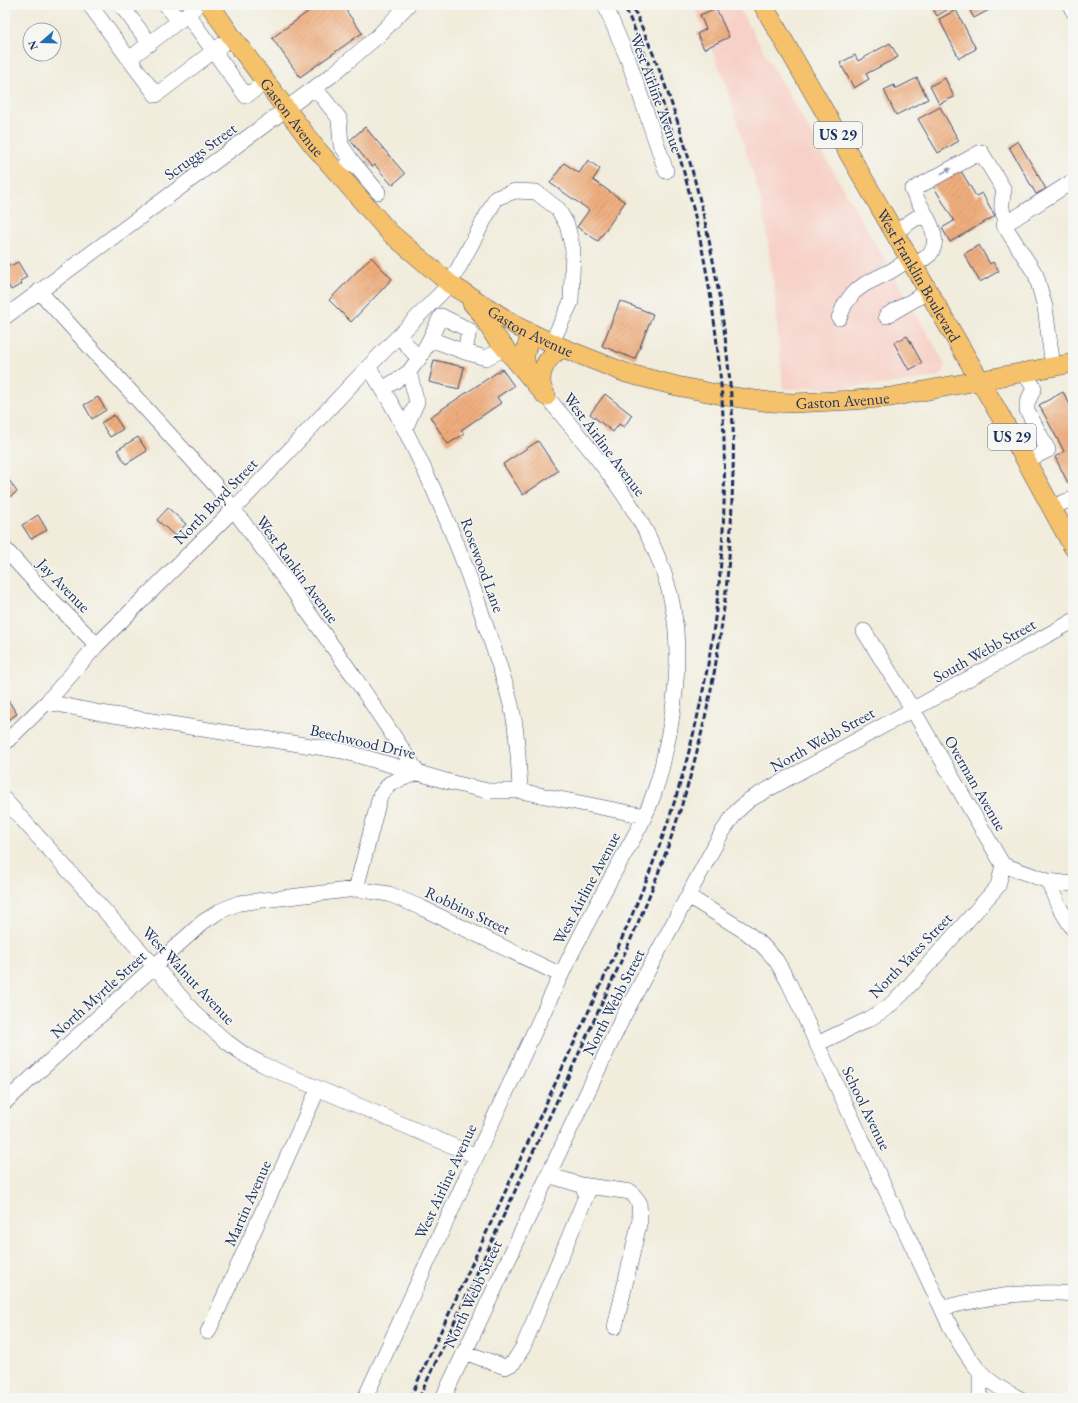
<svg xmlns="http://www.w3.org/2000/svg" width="1078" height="1403" font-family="'EB Garamond',serif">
	<defs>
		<pattern id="building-hatch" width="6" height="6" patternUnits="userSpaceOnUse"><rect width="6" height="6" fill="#efad7d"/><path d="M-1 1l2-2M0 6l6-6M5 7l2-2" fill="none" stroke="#cc956e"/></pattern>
	</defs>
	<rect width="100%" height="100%" fill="#f6f6f2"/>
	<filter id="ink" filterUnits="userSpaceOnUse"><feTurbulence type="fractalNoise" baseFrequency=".025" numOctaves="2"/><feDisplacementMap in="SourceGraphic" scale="8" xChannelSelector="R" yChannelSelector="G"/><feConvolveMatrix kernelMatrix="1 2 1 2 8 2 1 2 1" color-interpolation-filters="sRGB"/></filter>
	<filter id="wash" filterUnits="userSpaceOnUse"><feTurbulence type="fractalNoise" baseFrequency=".012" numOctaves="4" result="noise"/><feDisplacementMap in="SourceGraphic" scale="16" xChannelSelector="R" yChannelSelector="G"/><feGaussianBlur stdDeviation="0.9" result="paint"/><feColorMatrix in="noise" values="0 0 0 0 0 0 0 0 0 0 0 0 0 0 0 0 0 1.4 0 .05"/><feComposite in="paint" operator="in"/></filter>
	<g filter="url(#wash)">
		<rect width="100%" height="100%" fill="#f1ecdb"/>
		<path fill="#f7d1c8" d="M 693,5 L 737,5 L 945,364 L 945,369 L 940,376 L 907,382 L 878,385 L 839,388 L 783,389 L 774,290 L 765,220 L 759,193 L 725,82 Z"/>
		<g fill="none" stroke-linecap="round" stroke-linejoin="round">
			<path stroke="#56a8d1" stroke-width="4" d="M 5,11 L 6,5"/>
		</g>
		<g id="blocks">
			<path fill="url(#building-hatch)" d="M 317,5 L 342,5 L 362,33 L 300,77 L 272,38 Z
				M 931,5 L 952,5 L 953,6 L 937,16 Z
				M 971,5 L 998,5 L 974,18 L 970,11 L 974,9 Z
				M 716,8 L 729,37 L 704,49 L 697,34 L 706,29 L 700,15 Z
				M 956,10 L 976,49 L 959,58 L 939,19 Z
				M 890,43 L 898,57 L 866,74 L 869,79 L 854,88 L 840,63 L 855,55 L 858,61 Z
				M 917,78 L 928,99 L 896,115 L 884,90 L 894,85 L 895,89 Z
				M 945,78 L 954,97 L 939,104 L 930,86 Z
				M 940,107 L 959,141 L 938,153 L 918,119 Z
				M 365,127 L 405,174 L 392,185 L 375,165 L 372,167 L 350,140 Z
				M 1018,141 L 1046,189 L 1036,194 L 1009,147 Z
				M 588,160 L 600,169 L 593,180 L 625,202 L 598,241 L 577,227 L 589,210 L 550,183 L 564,163 L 579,173 Z
				M 958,166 L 976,196 L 982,193 L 995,216 L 950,242 L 942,228 L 954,221 L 931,182 Z
				M 979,245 L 990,264 L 993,262 L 999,271 L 980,282 L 964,254 Z
				M 371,257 L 392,279 L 351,322 L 329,300 Z
				M 8,262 L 10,266 L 18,262 L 27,277 L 20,281 L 22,284 L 11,290 L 5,280 L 5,264 Z
				M 620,301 L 653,314 L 635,359 L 602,346 Z
				M 907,336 L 922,363 L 909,370 L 894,343 Z
				M 434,360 L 464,367 L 459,389 L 429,382 Z
				M 502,369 L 514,386 L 497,397 L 501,403 L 461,430 L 464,434 L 448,444 L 430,417 Z
				M 1063,392 L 1073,410 L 1073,480 L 1068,483 L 1055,457 L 1064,451 L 1039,405 Z
				M 605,394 L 632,415 L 624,427 L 619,424 L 613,432 L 590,414 Z
				M 98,397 L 106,410 L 92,419 L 84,405 Z
				M 114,415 L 123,429 L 110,437 L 101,423 Z
				M 138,437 L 147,451 L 126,464 L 117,450 Z
				M 538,441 L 558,471 L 523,495 L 503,464 Z
				M 7,477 L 17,492 L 5,500 L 5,479 Z
				M 168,508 L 186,524 L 175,536 L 157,520 Z
				M 38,515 L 47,530 L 31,539 L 22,525 Z
				M 8,700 L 17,714 L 5,722 L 5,702 Z"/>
		</g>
	</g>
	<g filter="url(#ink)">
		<use href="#blocks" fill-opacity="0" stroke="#3b4b71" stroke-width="1"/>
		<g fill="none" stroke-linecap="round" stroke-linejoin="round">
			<defs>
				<path id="minor" d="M 90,5 L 129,59
					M 121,5 L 150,44
					M 166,5 L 179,21 L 198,5
					M 605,5 L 629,62 L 666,171
					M 1070,5 L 1073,11
					M 187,14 L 246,96 L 266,82
					M 179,21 L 129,59 L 156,95 L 232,37
					M 315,88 L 339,118 L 341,145 L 352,161 L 337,174
					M 352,161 L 378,192
					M 927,217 L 912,190 L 981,152 L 1004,190 C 1001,204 1000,211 1008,223
					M 895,232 L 916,218 L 927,217 C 933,228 939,243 930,254 C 926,258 919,262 914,265
					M 39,291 L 217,487 L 274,564 L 355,678 L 418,773 L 390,783 L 380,796 L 356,889
					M 886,316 L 929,291
					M 5,317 L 332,75 L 379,35 L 408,5
					M 839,318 L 845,304 L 854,292 L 865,284 L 891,271 L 910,259
					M 399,336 L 419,359 L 430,339 L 465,352 L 486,358 L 505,348
					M 430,339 L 441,316 L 469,330 L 465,352
					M 368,367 C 392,400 408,436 426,473 C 449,522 468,571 485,623 C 495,654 508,686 514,719 C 518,743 519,767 520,791
					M 1053,367 L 1045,307 L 1036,275 L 1004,225 L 1073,181
					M 1024,372 L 1034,388 L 1027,403 L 1027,410 L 1048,450 L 1026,461
					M 383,389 L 409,372 L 414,365
					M 405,429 L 417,402 L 409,372
					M 1051,507 L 1073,499
					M 5,549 L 45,593 L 97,645
					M 864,631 L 913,710 L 1003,865 L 1048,881 L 1058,905 L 1073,929
					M 47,702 L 101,713 L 343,751 L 453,783 L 488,791 L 520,791 L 645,816
					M 5,743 L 47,702 L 97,645 L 233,510 L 368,367 L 450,284 L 496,198 L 515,191 L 536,192 L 558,209 L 567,225 L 573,250 L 571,302 L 551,344
					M 5,800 L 155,967 L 197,1016 L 227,1042 L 245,1055 L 266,1066 L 476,1156
					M 1048,881 L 1073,884
					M 688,896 L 746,932 L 762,945 L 776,960 L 789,983 L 817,1044 L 952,1330 C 972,1364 981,1381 1019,1398
					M 817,1044 L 869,1019 L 887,1008 L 902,994 L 998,886 L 1003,865
					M 5,1102 L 203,922 L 220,911 L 239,903 L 356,889 L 389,894 L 422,908 L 561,975
					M 581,1185 L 631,1192 L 639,1202 L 640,1220 L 615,1327
					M 943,1308 C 986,1297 1028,1290 1073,1294
					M 208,1332 L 318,1089
					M 464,1352 L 505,1367 L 513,1363 L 523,1347 L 587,1194 L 581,1185 L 548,1175
					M 365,1398 C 430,1256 495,1114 562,973 C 579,938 597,904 616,869 C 631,842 648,815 657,784 C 660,776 662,766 664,757 C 675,709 682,657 673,608 C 658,524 598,459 546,396
					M 443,1398 L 622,1019 L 721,834 L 736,812 L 749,800 L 774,786 L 1073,621
					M 980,1398 L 980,1374"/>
				<g id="major">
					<path id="s1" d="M 210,5 L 232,37 L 314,146 L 389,232 L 450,284 L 520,328 L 563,348 L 626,373 L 677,386 L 727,396 L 770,402 L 794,403 L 854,400 L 891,397 L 1073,363"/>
					<path id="s2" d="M 763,5 L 1024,457 L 1073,547"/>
					<path d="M 472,303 L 481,313 L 494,335 L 546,396"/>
					<path d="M 529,376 C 522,356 525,353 531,333"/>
					<path d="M 546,396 C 534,378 545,357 563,348"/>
				</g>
			</defs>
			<use href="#minor" stroke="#3b4b71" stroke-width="16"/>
			<use href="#major" stroke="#3b4b71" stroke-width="20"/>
			<use href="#minor" stroke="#fff" stroke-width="15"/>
			<use href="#major" stroke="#f5c16b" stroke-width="19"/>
			<path stroke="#1b2f5e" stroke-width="3" stroke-dasharray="6 3" stroke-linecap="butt" d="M 410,1398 L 615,954 C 644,889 670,824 688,755 C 754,507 729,239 624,5
				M 419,1398 C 469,1291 518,1184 568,1077 C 605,995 647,911 675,826 C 710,721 729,610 732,500 C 733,475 734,450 733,426 C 725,281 693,137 632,5"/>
		</g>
		<defs><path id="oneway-solid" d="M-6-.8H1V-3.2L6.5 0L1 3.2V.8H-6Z"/></defs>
		<use fill="#8d97ae" href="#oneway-solid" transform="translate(946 171) rotate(-29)"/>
	</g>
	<g text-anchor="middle" stroke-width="3" stroke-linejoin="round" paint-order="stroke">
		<g fill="#f6f6f2" stroke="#5d6b8a" stroke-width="1">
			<rect x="814" y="122" width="48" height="26" rx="3"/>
			<rect x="988" y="424" width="48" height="26" rx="3"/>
		</g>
		<g font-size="15" font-weight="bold" fill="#1b2f5e">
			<text x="838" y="140">US 29</text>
			<text x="1012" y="442">US 29</text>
		</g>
		<g font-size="16" fill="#1b2f5e" stroke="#f6f6f2">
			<text transform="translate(657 93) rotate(70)" y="6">West Airline Avenue</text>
			<text dy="6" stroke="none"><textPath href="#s1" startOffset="139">Gaston Avenue</textPath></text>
			<text transform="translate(200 151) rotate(-36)" y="6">Scruggs Street</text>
			<text dy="6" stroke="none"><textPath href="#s2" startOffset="312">West Franklin Boulevard</textPath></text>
			<text dy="6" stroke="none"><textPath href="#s1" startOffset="463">Gaston Avenue</textPath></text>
			<text dy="6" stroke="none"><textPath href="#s1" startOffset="787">Gaston Avenue</textPath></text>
			<text transform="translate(605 444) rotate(53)" y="6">West Airline Avenue</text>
			<text transform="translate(215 501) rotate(-46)" y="6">North Boyd Street</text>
			<text transform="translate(483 565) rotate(70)" y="6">Rosewood Lane</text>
			<text transform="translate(298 569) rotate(54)" y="6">West Rankin Avenue</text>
			<text transform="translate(64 585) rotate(46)" y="6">Jay Avenue</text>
			<text transform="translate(984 650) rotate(-29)" y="6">South Webb Street</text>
			<text transform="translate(822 739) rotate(-29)" y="6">North Webb Street</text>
			<text transform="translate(363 741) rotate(13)" y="6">Beechwood Drive</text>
			<text transform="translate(976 783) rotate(60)" y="6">Overman Avenue</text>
			<text transform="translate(586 888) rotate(-62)" y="6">West Airline Avenue</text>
			<text transform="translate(468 910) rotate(25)" y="6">Robbins Street</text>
			<text transform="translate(910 955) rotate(-46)" y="6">North Yates Street</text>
			<text transform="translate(189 975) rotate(47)" y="6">West Walnut Avenue</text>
			<text transform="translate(98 994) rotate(-42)" y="6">North Myrtle Street</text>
			<text transform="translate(613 1002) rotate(-63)" y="6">North Webb Street</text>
			<text transform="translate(867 1108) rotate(64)" y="6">School Avenue</text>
			<text transform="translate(445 1181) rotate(-65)" y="6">West Airline Avenue</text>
			<text transform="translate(247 1203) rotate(-66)" y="6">Martin Avenue</text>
			<text transform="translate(472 1294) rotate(-65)" y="6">North Webb Street</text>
		</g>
	</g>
	<rect width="1078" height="1403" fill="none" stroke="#f6f6f2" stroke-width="20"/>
	<g transform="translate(42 42) rotate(250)"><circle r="19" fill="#f6f6f2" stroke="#9ea6b7"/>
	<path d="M0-3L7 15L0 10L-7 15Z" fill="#1f6fb2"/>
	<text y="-6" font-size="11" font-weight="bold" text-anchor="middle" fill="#1b2f5e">N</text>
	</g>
</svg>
